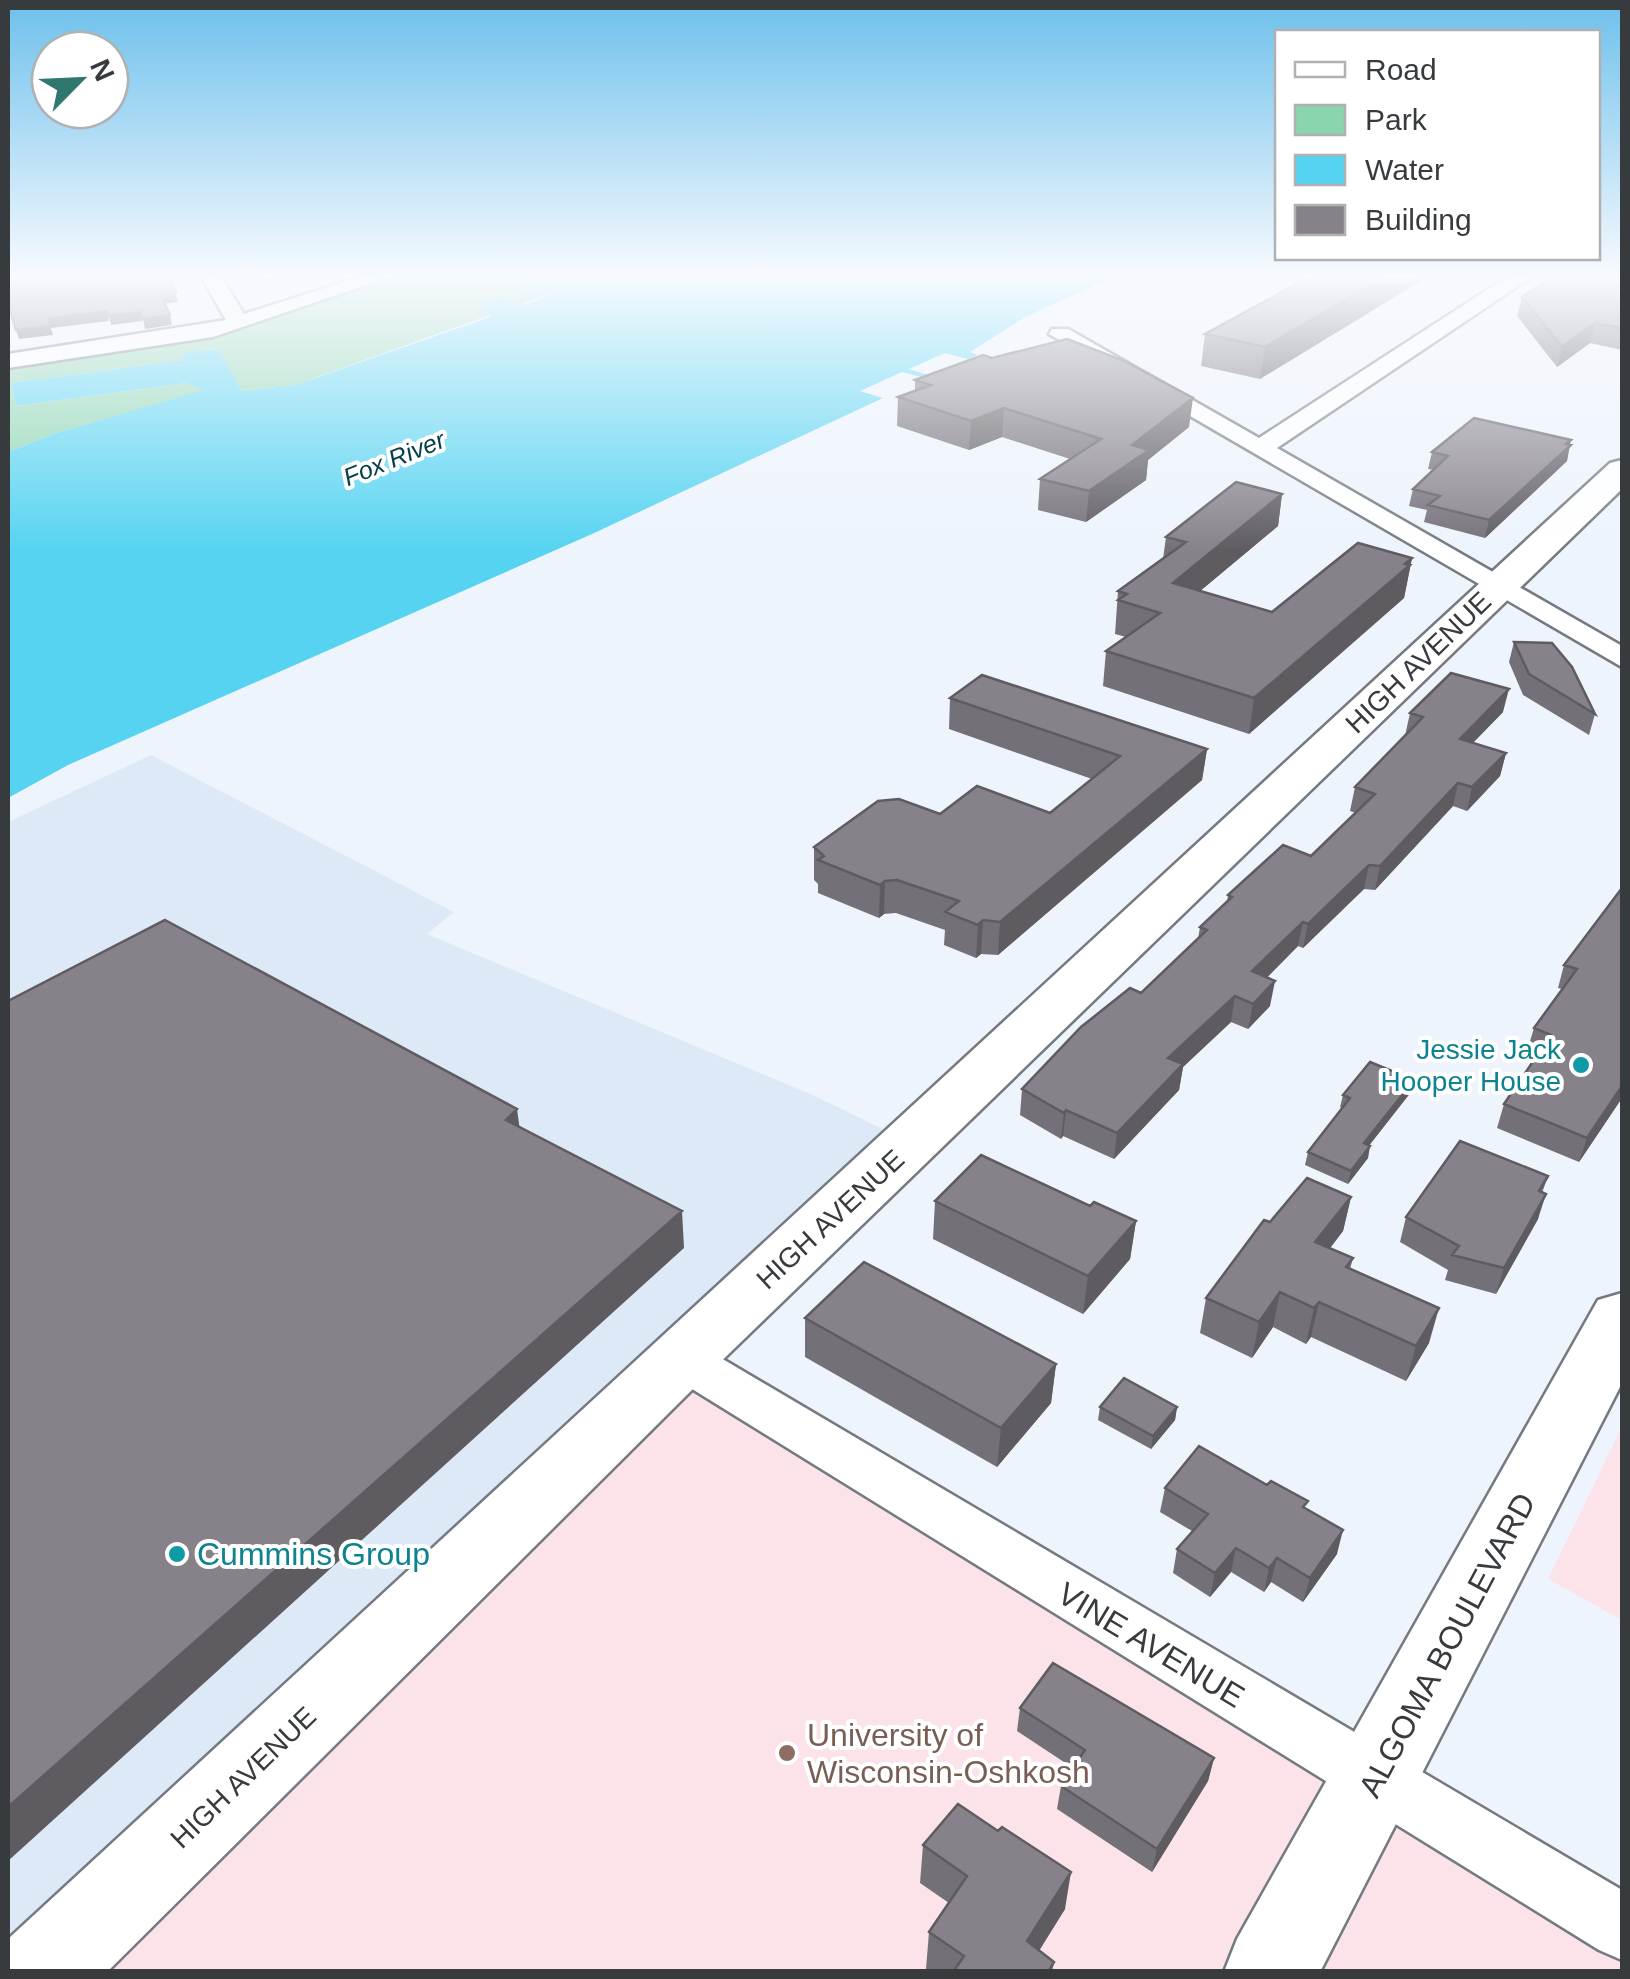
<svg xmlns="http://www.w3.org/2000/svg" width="1630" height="1979" font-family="Helvetica,sans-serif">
	<rect width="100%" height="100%" fill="#eef4fc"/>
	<path fill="#dee9f7" d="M 151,755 L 454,912 L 427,934 L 815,1096 L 911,1143 L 41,1972 L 8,1971 L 8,822 Z"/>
	<path fill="#fce2e9" d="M 681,1358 L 962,1551 L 1622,1954 L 1622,1972 L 60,1972 Z
		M 1622,1427 L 1622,1620 L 1548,1579 Z"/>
	<path fill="#8ad4ae" d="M 386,275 L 591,275 L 568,285 L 548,281 L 530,299 L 560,290 L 295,385 L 242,391 L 217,349 L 183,354 L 186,360 L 11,383 L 16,406 L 187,383 L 201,385 L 204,391 L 56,433 L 8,452 L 8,361 L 158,341 Z"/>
	<path fill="#55d3f1" d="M 591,275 L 1118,275 L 1025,317 L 970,352 L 978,355 L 968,359 L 945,353 L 909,369 L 938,378 L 933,380 L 902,372 L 860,391 L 883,398 L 592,534 L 68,765 L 8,798 L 8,452 L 56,433 L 204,390 L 187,383 L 16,406 L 11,383 L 185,360 L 183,353 L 218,349 L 242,391 L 295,385 L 490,317 L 481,304 C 494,297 512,299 525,305 L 559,290 L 530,300 L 515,286 C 543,278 565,288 591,275 Z"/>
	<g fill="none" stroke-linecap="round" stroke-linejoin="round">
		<defs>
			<path id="minor" d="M 200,275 L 220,275 L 244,314 L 366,275 L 396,275 L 213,337 L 8,368 L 8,354 L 226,320 Z
				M 1510,275 L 1534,275 L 1277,448 L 1622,646 L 1622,667 L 1049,334 L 1052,329 L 1068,329 L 1259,438 Z
				M 681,1339 L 699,1345 L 1622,1890 L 1622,1960 L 1599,1950 L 663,1371 L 656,1358 L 663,1345 Z"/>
			<path id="secondary" d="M 1622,460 L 1622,489 L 705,1377 L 107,1972 L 8,1972 L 8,1939 L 1610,463 Z
				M 1622,1293 L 1622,1383 L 1320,1972 L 1224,1972 L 1237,1939 L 1598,1300 Z"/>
		</defs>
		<use href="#minor" stroke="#747a81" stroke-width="5"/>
		<use href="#secondary" stroke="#747a81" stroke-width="5"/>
		<use href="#minor" fill="#fff" fill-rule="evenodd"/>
		<use href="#secondary" fill="#fff" fill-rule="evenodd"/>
	</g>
	<path fill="#747077" d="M 1313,275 L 1260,379 L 1201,366 L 1205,334 Z
		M 1622,275 L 1622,350 L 1590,343 L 1557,367 L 1517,316 L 1522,297 Z
		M 915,380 L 1189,427 L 1148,460 L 1146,480 L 1086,522 L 1038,510 L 1040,479 L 1070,459 L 1002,437 L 969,450 L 897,426 L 898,397 L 915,391 Z
		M 1569,445 L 1567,461 L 1485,538 L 1424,522 L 1427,510 L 1409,506 L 1413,489 L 1434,470 L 1428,469 L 1432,452 Z
		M 1282,494 L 1278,526 L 1200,591 L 1272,612 L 1412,558 L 1404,598 L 1249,734 L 1103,686 L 1106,651 L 1126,637 L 1115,634 L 1118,591 L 1163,559 L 1166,537 Z
		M 1514,642 L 1595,714 L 1589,735 L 1523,695 L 1509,662 Z
		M 950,698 L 1207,749 L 1202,780 L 998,955 L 981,954 L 976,958 L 944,945 L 945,930 L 896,913 L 884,914 L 879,918 L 818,893 L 818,884 L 814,880 L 814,847 L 940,814 L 1050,813 L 1092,779 L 949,729 Z
		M 1503,712 L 1473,743 L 1506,753 L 1500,776 L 1467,811 L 1453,806 L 1375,890 L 1364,889 L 1303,948 L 1298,946 L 1267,977 L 1270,1006 L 1248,1029 L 1231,1022 L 1183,1067 L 1179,1090 L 1114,1159 L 1063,1136 L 1061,1139 L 1020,1115 L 1022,1089 L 1141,993 L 1198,939 L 1200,927 L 1227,902 L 1228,895 L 1311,856 L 1356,813 L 1350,811 L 1355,787 L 1405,736 L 1410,713 Z
		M 1622,888 L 1622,1098 L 1579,1162 L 1497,1128 L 1504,1104 L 1537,1055 L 1527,1051 L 1534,1028 L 1562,989 L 1558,988 L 1564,965 Z
		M 1414,1080 L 1411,1092 L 1369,1145 L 1368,1158 L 1348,1184 L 1305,1165 L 1308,1152 L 1342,1108 L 1340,1107 L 1343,1095 Z
		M 1548,1176 L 1542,1193 L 1538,1219 L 1496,1294 L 1445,1280 L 1448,1270 L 1400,1242 L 1406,1217 Z
		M 1351,1197 L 1343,1231 L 1330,1248 L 1353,1258 L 1350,1269 L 1429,1343 L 1406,1381 L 1311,1337 L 1306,1344 L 1273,1327 L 1252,1358 L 1200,1333 L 1206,1298 L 1270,1222 Z
		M 935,1201 L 1090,1206 L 1136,1221 L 1130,1259 L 1083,1314 L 933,1239 Z
		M 805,1318 L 1056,1364 L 1051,1403 L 997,1467 L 805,1357 Z
		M 1100,1407 L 1177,1407 L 1175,1420 L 1151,1449 L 1098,1420 Z
		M 1165,1488 L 1306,1509 L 1337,1554 L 1303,1602 L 1271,1582 L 1264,1592 L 1231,1572 L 1210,1597 L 1173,1573 L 1177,1549 L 1192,1531 L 1160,1512 Z
		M 1020,1708 L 1214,1758 L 1208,1781 L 1152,1872 L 1057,1809 L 1061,1786 L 1073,1768 L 1017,1731 Z
		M 998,1831 L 1065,1909 L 1039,1950 L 1054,1962 L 1052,1972 L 930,1972 L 926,1969 L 929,1932 L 949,1903 L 920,1883 L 923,1845 Z"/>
	<path fill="#5e5b61" d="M 259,275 L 312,275 L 260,282 Z
		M 1387,275 L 1431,275 L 1260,379 L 1265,347 Z
		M 176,292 L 178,302 L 162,304 L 160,294 Z
		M 107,311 L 109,321 L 51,328 L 53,335 L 19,339 L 16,330 L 49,319 Z
		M 139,312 L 142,321 L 111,325 L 109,316 Z
		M 170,315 L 172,325 L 145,329 L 143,319 Z
		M 1595,323 L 1590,343 L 1557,367 L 1562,347 Z
		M 1193,398 L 1189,427 L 1148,460 L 1146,480 L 1086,522 L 1089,491 L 1132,445 Z
		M 1004,408 L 1002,437 L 969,450 L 971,421 Z
		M 1571,440 L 1567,461 L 1485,538 L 1489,520 Z
		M 1282,494 L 1278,526 L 1169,617 L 1173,583 Z
		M 1412,558 L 1404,598 L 1249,734 L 1254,698 Z
		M 1509,689 L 1503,712 L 1454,762 L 1460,739 Z
		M 1207,749 L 1202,780 L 998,955 L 1000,922 Z
		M 1506,753 L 1500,776 L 1467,811 L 1472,787 Z
		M 1458,783 L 1453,806 L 1375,890 L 1380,866 Z
		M 1369,865 L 1364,889 L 1303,948 L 1308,924 Z
		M 885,881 L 884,914 L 879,918 L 880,885 Z
		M 983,920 L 981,954 L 976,958 L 978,925 Z
		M 1303,922 L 1298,946 L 1248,997 L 1252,971 Z
		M 1275,981 L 1270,1006 L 1248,1029 L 1253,1004 Z
		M 1235,996 L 1231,1022 L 1183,1067 L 1179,1090 L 1114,1159 L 1117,1133 L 1168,1058 Z
		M 1414,1080 L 1411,1092 L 1361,1156 L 1364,1143 Z
		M 1622,1086 L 1622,1098 L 1579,1162 L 1587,1138 Z
		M 517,1109 L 522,1146 L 506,1120 Z
		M 1066,1110 L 1063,1136 L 1061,1139 L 1064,1113 Z
		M 1370,1146 L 1368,1158 L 1348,1184 L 1351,1171 Z
		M 1546,1194 L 1538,1219 L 1496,1294 L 1504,1268 Z
		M 1351,1197 L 1343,1231 L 1308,1277 L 1315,1242 Z
		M 682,1211 L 684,1248 L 8,1861 L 8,1807 Z
		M 1136,1221 L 1130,1259 L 1083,1314 L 1088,1276 Z
		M 1280,1292 L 1273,1327 L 1252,1358 L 1259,1322 Z
		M 1319,1302 L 1311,1337 L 1306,1344 L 1314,1308 Z
		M 1439,1308 L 1429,1343 L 1406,1381 L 1416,1346 Z
		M 1056,1364 L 1051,1403 L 997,1467 L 1001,1428 Z
		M 1177,1407 L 1175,1420 L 1151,1449 L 1153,1436 Z
		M 1343,1530 L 1337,1554 L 1303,1602 L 1310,1578 Z
		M 1236,1548 L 1231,1572 L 1210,1597 L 1215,1573 Z
		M 1277,1558 L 1271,1582 L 1264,1592 L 1269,1568 Z
		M 1214,1758 L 1208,1781 L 1152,1872 L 1157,1849 Z
		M 1071,1872 L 1065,1909 L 1026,1972 L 1027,1941 Z"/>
	<path fill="#87828a" stroke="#5e5b61" stroke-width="2.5" d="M 8,275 L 167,275 L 176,292 L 160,294 L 170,315 L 143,319 L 139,312 L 109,316 L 107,311 L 49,319 L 51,326 L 16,330 L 8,303 Z
		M 1313,275 L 1387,275 L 1265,347 L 1205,334 Z
		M 1555,275 L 1622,275 L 1622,328 L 1595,323 L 1562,347 L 1522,297 Z
		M 1067,339 L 1124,361 L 1193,398 L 1132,445 L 1149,450 L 1089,491 L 1040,479 L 1101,439 L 1004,408 L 971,421 L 898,397 L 931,385 L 915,380 L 983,355 L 992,358 Z
		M 1474,418 L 1571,440 L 1566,444 L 1571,445 L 1489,520 L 1428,505 L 1440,496 L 1413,489 L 1448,456 L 1432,452 Z
		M 1236,482 L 1282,494 L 1173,583 L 1272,612 L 1358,543 L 1412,558 L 1405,564 L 1410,565 L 1254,698 L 1106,651 L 1160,613 L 1118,600 L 1127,594 L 1118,591 L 1186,542 L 1166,537 Z
		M 1514,642 L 1552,643 L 1572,667 L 1595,714 L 1529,674 Z
		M 1451,673 L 1509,689 L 1460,739 L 1506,753 L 1472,787 L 1458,783 L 1380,866 L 1369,865 L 1308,924 L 1303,922 L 1252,971 L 1275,981 L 1253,1004 L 1235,996 L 1168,1058 L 1183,1064 L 1117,1133 L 1066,1110 L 1064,1113 L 1022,1089 L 1081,1027 L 1130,988 L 1141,993 L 1207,930 L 1200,927 L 1232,897 L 1228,895 L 1283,845 L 1311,856 L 1375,794 L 1355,787 L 1423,717 L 1410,713 Z
		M 982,675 L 1207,749 L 1000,922 L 983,920 L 978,925 L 945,912 L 959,901 L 897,880 L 885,881 L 880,885 L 818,860 L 824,856 L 814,847 L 878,801 L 899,799 L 940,814 L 977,786 L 1050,813 L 1120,756 L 950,698 Z
		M 1622,888 L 1622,1086 L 1587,1138 L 1504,1104 L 1551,1035 L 1534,1028 L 1577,969 L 1564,965 Z
		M 165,920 L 517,1109 L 506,1120 L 682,1211 L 8,1807 L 8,1001 Z
		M 1370,1062 L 1414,1080 L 1364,1143 L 1370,1146 L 1351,1171 L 1308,1152 L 1350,1098 L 1343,1095 Z
		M 1460,1141 L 1548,1176 L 1539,1191 L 1546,1194 L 1504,1268 L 1452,1255 L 1459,1246 L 1406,1217 Z
		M 981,1155 L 1090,1206 L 1094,1202 L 1136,1221 L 1088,1276 L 935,1201 Z
		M 1307,1178 L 1351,1197 L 1315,1242 L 1353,1258 L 1346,1267 L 1439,1308 L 1416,1346 L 1319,1302 L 1314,1308 L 1280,1292 L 1259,1322 L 1206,1298 L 1264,1220 L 1270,1222 Z
		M 864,1262 L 1056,1364 L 1001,1428 L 805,1318 Z
		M 1124,1378 L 1177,1407 L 1153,1436 L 1100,1407 Z
		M 1199,1446 L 1267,1485 L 1271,1481 L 1308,1501 L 1303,1507 L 1343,1530 L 1310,1578 L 1277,1558 L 1269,1568 L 1236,1548 L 1215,1573 L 1177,1549 L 1208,1514 L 1165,1488 Z
		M 1053,1663 L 1214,1758 L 1157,1849 L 1061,1786 L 1085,1750 L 1020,1708 Z
		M 958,1804 L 998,1831 L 1002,1827 L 1071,1872 L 1027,1941 L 1054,1962 L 1048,1972 L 953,1972 L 964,1956 L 929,1932 L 967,1876 L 923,1845 Z"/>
	<linearGradient id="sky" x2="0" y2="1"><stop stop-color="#6dc0ec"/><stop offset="0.5" stop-color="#f7fafe"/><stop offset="1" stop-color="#f7fafe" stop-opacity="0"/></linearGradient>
	<rect width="1630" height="552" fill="url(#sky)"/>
	<g fill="#0f9aa8" stroke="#fff" stroke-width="4">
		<circle cx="1581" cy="1065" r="10"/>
		<circle cx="177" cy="1554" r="10"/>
	</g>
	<circle fill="#8d6e63" stroke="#fff" stroke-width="4" cx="787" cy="1753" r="10"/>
	<g text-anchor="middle" stroke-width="8" stroke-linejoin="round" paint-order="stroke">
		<g font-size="25" font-style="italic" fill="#04404c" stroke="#fff">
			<text transform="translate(394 458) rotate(-22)" y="9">Fox River</text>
		</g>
		<g font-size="28" fill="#383b3e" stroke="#fff">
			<text transform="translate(1418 662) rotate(-44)" y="10">HIGH AVENUE</text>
			<text transform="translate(830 1219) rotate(-43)" y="10">HIGH AVENUE</text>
			<text transform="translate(243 1777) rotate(-44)" y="10">HIGH AVENUE</text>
		</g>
		<g font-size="28" fill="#0d838f" stroke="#fff" text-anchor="end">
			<text x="1561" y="1059">Jessie Jack<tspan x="1561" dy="32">Hooper House</tspan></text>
		</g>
		<g font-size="32" fill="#0d838f" stroke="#fff" text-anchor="start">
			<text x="197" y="1565">Cummins Group</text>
		</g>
		<g font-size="32" fill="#383b3e" stroke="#fff">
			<text transform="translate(1151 1645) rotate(31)" y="11">VINE AVENUE</text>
			<text transform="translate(1447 1645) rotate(-62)" y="11">ALGOMA BOULEVARD</text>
		</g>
		<g font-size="32" fill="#785e54" stroke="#fff" text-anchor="start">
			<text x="807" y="1746">University of<tspan x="807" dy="37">Wisconsin-Oshkosh</tspan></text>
		</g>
	</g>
	<rect width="1630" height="1979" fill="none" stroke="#383b3e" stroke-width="20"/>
	<rect x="1275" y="30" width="325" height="230" fill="#ffffff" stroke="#afb1b2" stroke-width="2.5"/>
	<rect x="1295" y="62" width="50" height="15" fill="#ffffff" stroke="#afb1b2" stroke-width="2.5"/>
	<text x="1365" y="80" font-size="30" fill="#383b3e">Road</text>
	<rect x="1295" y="105" width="50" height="30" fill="#8ad4ae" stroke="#afb1b2" stroke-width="2.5"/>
	<text x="1365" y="130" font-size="30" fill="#383b3e">Park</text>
	<rect x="1295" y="155" width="50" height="30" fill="#55d3f1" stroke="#afb1b2" stroke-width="2.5"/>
	<text x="1365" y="180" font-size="30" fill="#383b3e">Water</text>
	<rect x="1295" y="205" width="50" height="30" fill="#87828a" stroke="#afb1b2" stroke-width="2.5"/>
	<text x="1365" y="230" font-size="30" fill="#383b3e">Building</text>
	<g transform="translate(80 80) rotate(66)"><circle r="48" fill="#ffffff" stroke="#afb1b2" stroke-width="2.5"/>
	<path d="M0-8L18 38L0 25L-18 38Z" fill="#30776f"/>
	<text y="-15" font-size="28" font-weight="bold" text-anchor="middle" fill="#383b3e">N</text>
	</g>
</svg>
